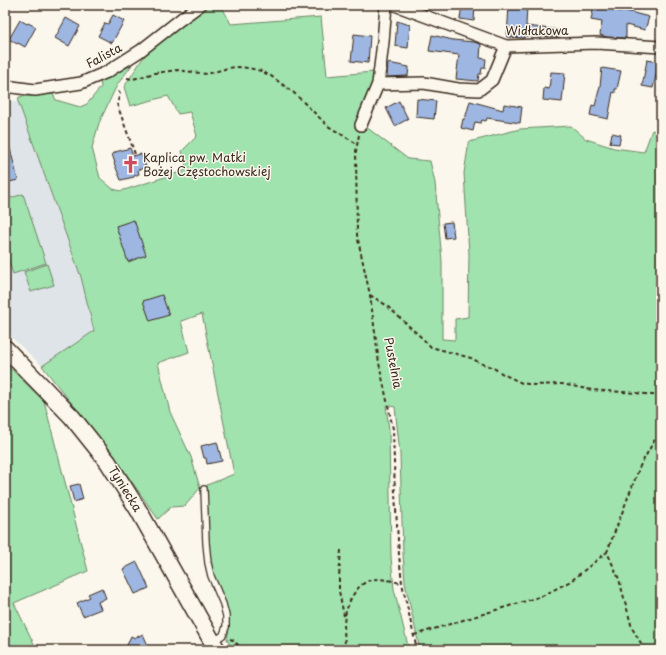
<svg xmlns="http://www.w3.org/2000/svg" width="666" height="655" font-family="'Playpen Sans',sans-serif">
	<rect width="100%" height="100%" fill="#fbf7ec"/>
	<filter id="ink" filterUnits="userSpaceOnUse"><feTurbulence type="fractalNoise" baseFrequency=".025" numOctaves="2"/><feDisplacementMap in="SourceGraphic" scale="8" xChannelSelector="R" yChannelSelector="G"/><feConvolveMatrix kernelMatrix="1 2 1 2 8 2 1 2 1" color-interpolation-filters="sRGB"/></filter>
	<g filter="url(#ink)">
		<path fill="#dfe4e9" d="M 5,101 L 18,101 L 81,277 L 94,332 L 42,366 L 12,338 L 5,322 Z"/>
		<path fill="#a0e3ae" stroke="#6e8666" d="M 211,5 L 221,5 L 231,24 L 321,17 L 327,76 L 373,72 L 374,80 L 357,120 L 408,159 L 430,161 L 435,183 L 442,261 L 442,339 L 455,340 L 455,319 L 468,317 L 469,254 L 464,173 L 469,142 L 520,129 L 571,126 L 586,139 L 614,148 L 644,152 L 652,130 L 661,133 L 661,650 L 420,650 L 405,583 L 403,554 L 400,454 L 395,407 L 386,405 L 389,430 L 391,557 L 394,589 L 409,650 L 232,650 L 227,639 L 229,628 L 229,616 L 225,603 L 214,576 L 210,563 L 207,543 L 207,485 L 234,474 L 202,314 L 181,321 L 189,352 L 158,363 L 170,412 L 191,457 L 200,488 L 185,506 L 171,507 L 158,519 L 117,461 L 42,366 L 94,331 L 81,277 L 18,101 L 19,97 L 53,94 L 56,100 L 80,107 L 87,104 L 101,87 L 100,81 L 132,65 L 117,85 L 99,123 L 92,148 L 100,178 L 113,189 L 121,191 L 187,170 L 182,151 L 197,136 L 190,112 L 178,114 L 168,96 L 130,106 L 124,87 L 145,55 L 178,28 L 199,14 Z
			M 23,194 L 46,263 L 13,274 L 5,250 L 5,200 Z
			M 47,264 L 54,285 L 31,292 L 24,272 Z
			M 5,363 L 44,401 L 88,571 L 14,603 L 37,650 L 5,650 Z"/>
		<path fill="#9db6e2" stroke="#3b2a1e" d="M 462,5 L 475,5 L 474,21 L 460,19 Z
			M 509,5 L 527,5 L 526,26 L 560,30 L 559,37 L 525,36 L 524,38 L 507,37 Z
			M 594,5 L 622,12 L 622,10 L 649,17 L 645,30 L 626,25 L 626,38 L 606,37 L 600,35 L 602,22 L 591,20 Z
			M 113,15 L 124,21 L 112,43 L 98,36 L 105,23 L 108,24 Z
			M 66,18 L 80,26 L 69,46 L 55,38 Z
			M 20,20 L 27,24 L 28,23 L 36,27 L 25,47 L 18,43 L 17,44 L 9,39 Z
			M 397,21 L 410,25 L 408,48 L 395,46 Z
			M 354,34 L 370,36 L 368,63 L 351,61 Z
			M 432,35 L 453,40 L 474,42 L 481,44 L 480,58 L 486,59 L 485,68 L 482,68 L 481,74 L 479,74 L 478,81 L 456,79 L 459,55 L 429,51 Z
			M 647,60 L 659,62 L 653,88 L 642,86 Z
			M 388,63 L 409,67 L 408,76 L 387,77 Z
			M 602,68 L 621,71 L 617,89 L 615,89 L 615,93 L 613,92 L 608,119 L 590,115 L 592,105 L 595,106 L 600,86 Z
			M 551,72 L 565,73 L 562,102 L 543,100 L 544,88 L 549,89 Z
			M 417,99 L 436,101 L 434,119 L 416,117 Z
			M 399,101 L 408,119 L 395,126 L 386,108 Z
			M 470,101 L 503,110 L 504,104 L 522,107 L 520,123 L 487,118 L 486,121 L 482,120 L 481,123 L 475,122 L 473,131 L 461,128 L 463,119 L 465,119 Z
			M 612,133 L 621,135 L 619,144 L 610,143 Z
			M 8,141 L 18,180 L 5,183 L 5,142 Z
			M 130,148 L 133,156 L 141,154 L 146,167 L 138,170 L 139,174 L 134,176 L 134,177 L 121,180 L 114,163 L 115,163 L 112,154 L 115,153 L 115,152 Z
			M 134,220 L 146,255 L 128,262 L 116,226 Z
			M 452,222 L 454,237 L 445,238 L 443,223 Z
			M 162,295 L 169,315 L 150,321 L 143,301 Z
			M 217,442 L 222,461 L 207,464 L 206,458 L 204,458 L 201,446 Z
			M 79,484 L 83,499 L 74,502 L 70,486 Z
			M 137,562 L 149,588 L 135,594 L 123,569 Z
			M 102,588 L 106,598 L 98,602 L 101,609 L 83,616 L 77,603 L 90,597 L 88,594 Z
			M 143,634 L 150,650 L 125,650 L 131,636 L 135,638 Z"/>
		<g fill="none" stroke-linecap="round" stroke-linejoin="round">
			<defs>
				<path id="lane" d="M 5,8 L 6,5
					M 204,489 L 206,543 L 208,563 L 211,576 L 223,604 L 226,616 L 226,627 L 223,635 L 213,642"/>
				<path id="street" d="M 395,5 L 506,46 L 596,43 L 661,47
					M 378,84 L 424,83 L 458,89 L 479,90 L 492,80 L 506,46
					M 5,86 L 35,90 L 81,83 L 107,72 L 140,51 L 181,19 L 200,5
					M 361,125 L 378,84 L 383,42 L 386,5"/>
				<path id="secondary" d="M 5,348 L 72,417 L 108,462 L 139,511 L 217,650"/>
			</defs>
			<use href="#lane" stroke="#3b2a1e" stroke-width="8"/>
			<use href="#street" stroke="#3b2a1e" stroke-width="14"/>
			<use href="#secondary" stroke="#3b2a1e" stroke-width="19"/>
			<path stroke="#3b2a1e" stroke-width="2" stroke-dasharray="4 3" stroke-linecap="butt" d="M 127,78 L 133,79 L 155,73 L 177,70 L 207,74 L 228,68 L 236,67 L 249,68 L 261,71 L 271,76 L 294,93 L 328,126 L 357,144
				M 118,91 L 120,94 L 117,104 L 135,154
				M 359,135 L 356,151 L 357,235 L 370,295 L 379,363 L 393,429 L 395,494 L 399,555 L 402,583 L 417,650
				M 370,295 L 386,305 L 423,339 L 431,347 L 471,358 L 480,363 L 492,367 L 503,374 L 522,383 L 534,385 L 562,384 L 592,390 L 636,393 L 661,396
				M 341,550 L 339,577 L 339,591 L 344,616
				M 414,635 L 542,596 L 571,581 L 607,552
				M 230,639 L 233,640 L 243,650
				M 345,650 C 345,640 343,626 345,616 C 348,602 356,584 371,580 C 379,577 394,582 402,583
				M 645,650 L 632,628 L 619,579 L 607,552 L 640,466 L 654,441 L 661,433"/>
			<use href="#lane" stroke="#fbf7ec" stroke-width="5.5"/>
			<use href="#street" stroke="#fbf7ec" stroke-width="11"/>
			<use href="#secondary" stroke="#fbf7ec" stroke-width="16"/>
		</g>
	</g>
	<defs>
		<symbol id="church-bare" viewBox="-9 -9 18 18"><path d="M-1.2-6h2.4v3.5h3.3v2.4h-3.3V6h-2.4V-.1h-3.3v-2.4h3.3Z" fill="#d1495b" stroke="#fbf7ec" stroke-width="2.5" paint-order="stroke"/></symbol>
	</defs>
	<g fill-rule="evenodd">
		<use href="#church-bare" x="118" y="152" width="25" height="25"/>
	</g>
	<g text-anchor="middle" stroke-width="3" stroke-linejoin="round" paint-order="stroke">
		<g font-size="12" fill="#3b2a1e" stroke="#fbf7ec">
			<text x="537" y="35">Widłakowa</text>
			<text transform="translate(104 56) rotate(-28)" y="4">Falista</text>
			<text transform="translate(393 363) rotate(79)" y="4">Pustelnia</text>
			<text transform="translate(125 489) rotate(58)" y="4">Tyniecka</text>
		</g>
		<g font-size="12" fill="#3b2a1e" stroke="#fbf7ec" text-anchor="start">
			<text x="143" y="162">Kaplica pw. Matki<tspan x="143" dy="14">Bożej Częstochowskiej</tspan></text>
		</g>
	</g>
	<rect width="666" height="655" fill="none" stroke="#fbf7ec" stroke-width="20"/>
	<rect x="10" y="10" width="646" height="635" fill="none" stroke="#3b2a1e" stroke-width="1.5" filter="url(#ink)"/>
</svg>
